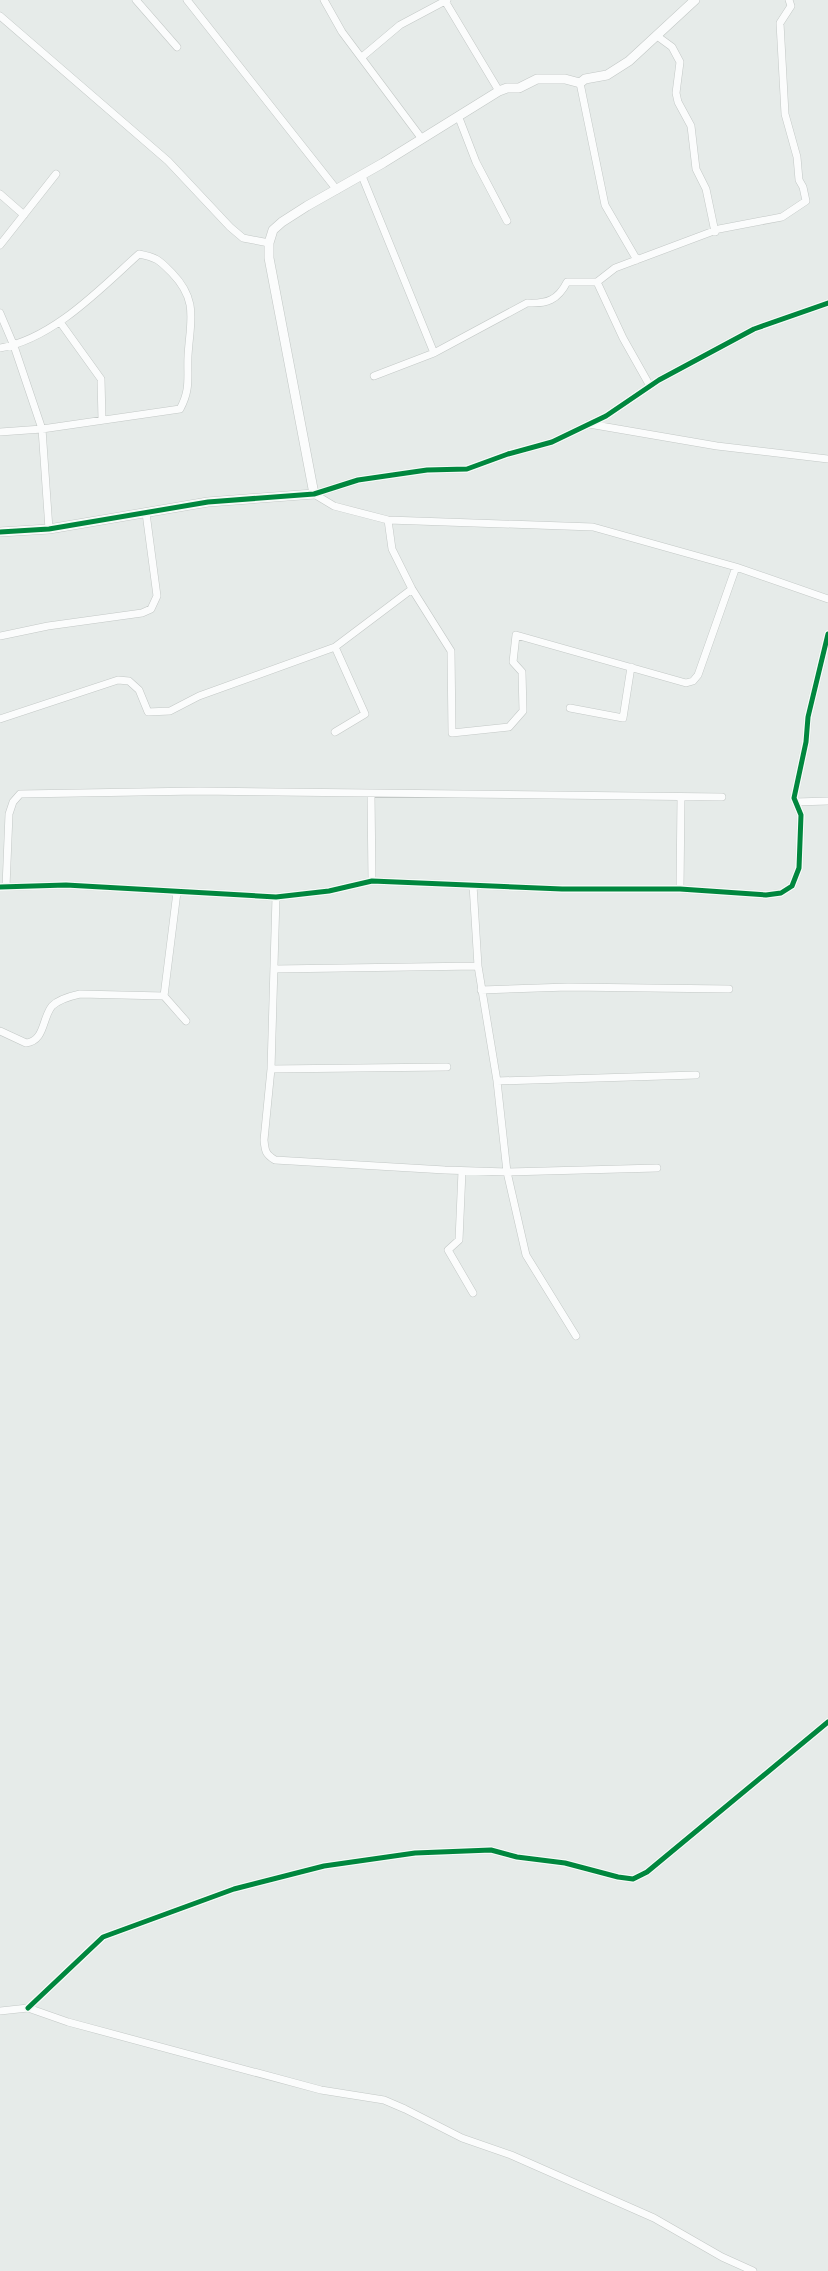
<svg xmlns="http://www.w3.org/2000/svg" width="828" height="2271" font-family="'PT Sans',sans-serif">
	<rect width="100%" height="100%" fill="#e6ebe9"/>
	<g fill="none" stroke-linecap="round" stroke-linejoin="round">
		<defs>
			<path id="minor" d="M 136,0 L 177,47
				M 187,0 L 337,190
				M 324,0 L 342,32 L 422,139
				M 445,1 L 499,91
				M 0,16 L 168,161 L 230,227 L 243,238 L 269,243
				M 657,36 L 672,47 L 680,62 L 676,93 L 678,102 L 691,126 L 696,169 L 706,189 L 715,232
				M 362,57 L 400,25 L 447,0
				M 580,83 L 605,205 L 637,260
				M 459,118 L 476,162 L 507,221
				M 362,176 L 434,353
				M 0,194 L 24,215
				M 0,245 L 56,174
				M 597,282 L 623,338 L 650,386
				M 0,313 L 14,346 L 42,429 L 49,529
				M 60,322 L 101,379 L 102,420
				M 0,348 C 53,339 100,289 139,254 C 158,258 159,260 172,273 C 199,301 190,321 188,356 C 187,377 191,389 180,409 L 42,429 L 0,432
				M 374,376 L 434,353 L 527,303 C 547,304 558,300 567,282 L 597,282 L 615,268 L 719,229 L 782,217 L 806,201 L 803,187 L 799,180 L 797,157 L 785,114 L 780,23 L 791,6 L 789,0
				M 589,424 L 717,446 L 828,459
				M 314,494 L 358,480 L 427,470 L 467,469 L 508,454 L 552,442 L 606,416 L 659,380 L 754,329 L 828,303
				M 314,494 L 334,506 L 388,520 L 593,527 L 736,567 L 828,599
				M 388,520 L 392,549 L 412,589 L 451,651 L 452,733 L 509,727 L 523,711 L 522,672 L 513,662 L 516,635 L 686,683 L 693,681 L 698,675 L 736,567
				M 0,636 L 48,626 L 142,613 L 151,609 L 157,596 L 146,513
				M 335,647 L 365,714 L 335,732
				M 570,708 L 623,718 L 631,667
				M 0,719 L 118,680 L 129,681 L 139,690 L 148,712 L 170,711 L 199,696 L 335,647 L 412,589
				M 371,794 L 372,881
				M 796,802 L 828,801
				M 473,885 L 478,966 L 497,1081 L 507,1172 L 526,1255 L 576,1336
				M 0,887 L 66,885 L 276,897 L 329,891 L 372,881 L 562,889 L 680,889 L 766,895 L 781,893 L 792,886 L 799,868 L 801,815 L 794,798 L 806,742 L 808,717 L 828,634
				M 6,887 L 9,814 L 13,802 L 20,794 L 199,791 L 722,797
				M 680,889 L 681,797
				M 177,892 L 164,996 L 186,1021
				M 276,897 L 271,1069 L 264,1140 C 265,1150 265,1154 275,1160 L 445,1170 L 507,1172 L 657,1168
				M 275,969 L 478,966
				M 481,990 L 568,987 L 729,989
				M 0,1031 L 26,1043 C 45,1041 42,1018 52,1006 C 59,999 71,996 80,994 L 164,996
				M 271,1069 L 447,1067
				M 497,1081 L 696,1075
				M 462,1171 L 459,1240 L 448,1250 L 473,1293
				M 28,2008 L 103,1937 L 234,1889 L 324,1866 L 415,1853 L 491,1850 L 517,1857 L 565,1863 L 618,1877 L 633,1879 L 647,1872 L 828,1722
				M 0,2011 L 28,2008 L 68,2022 L 321,2090 L 384,2100 L 405,2109 L 462,2138 L 511,2155 L 654,2218 L 722,2257 L 753,2271"/>
			<path id="tertiary" d="M 0,532 L 49,529 L 208,502 L 314,494 L 269,258 L 269,243 L 273,230 L 282,222 L 307,206 L 383,163 L 499,91 L 507,88 L 519,88 L 537,79 L 565,79 L 580,83 L 585,79 L 607,75 L 629,61 L 695,0"/>
		</defs>
		<use href="#minor" stroke="#c3c8c6" stroke-width="8"/>
		<use href="#tertiary" stroke="#c3c8c6" stroke-width="10"/>
		<use href="#minor" stroke="#fbfcfc" stroke-width="7"/>
		<use href="#tertiary" stroke="#fbfcfc" stroke-width="9"/>
		<defs>
			<path id="cycleway" d="M 0,532 L 49,529 L 208,502 L 314,494 L 358,480 L 427,470 L 467,469 L 508,454 L 552,442 L 606,416 L 659,380 L 754,329 L 828,303
				M 0,887 L 66,885 L 276,897 L 329,891 L 372,881 L 562,889 L 680,889 L 766,895 L 781,893 L 792,886 L 799,868 L 801,815 L 794,798 L 806,742 L 808,717 L 828,634
				M 28,2008 L 103,1937 L 234,1889 L 324,1866 L 415,1853 L 491,1850 L 517,1857 L 565,1863 L 618,1877 L 633,1879 L 647,1872 L 828,1722"/>
		</defs>
		<use href="#cycleway" stroke="#f5faf7" stroke-width="8"/>
		<use href="#cycleway" stroke="#00873e" stroke-width="5"/>
	</g>
</svg>
